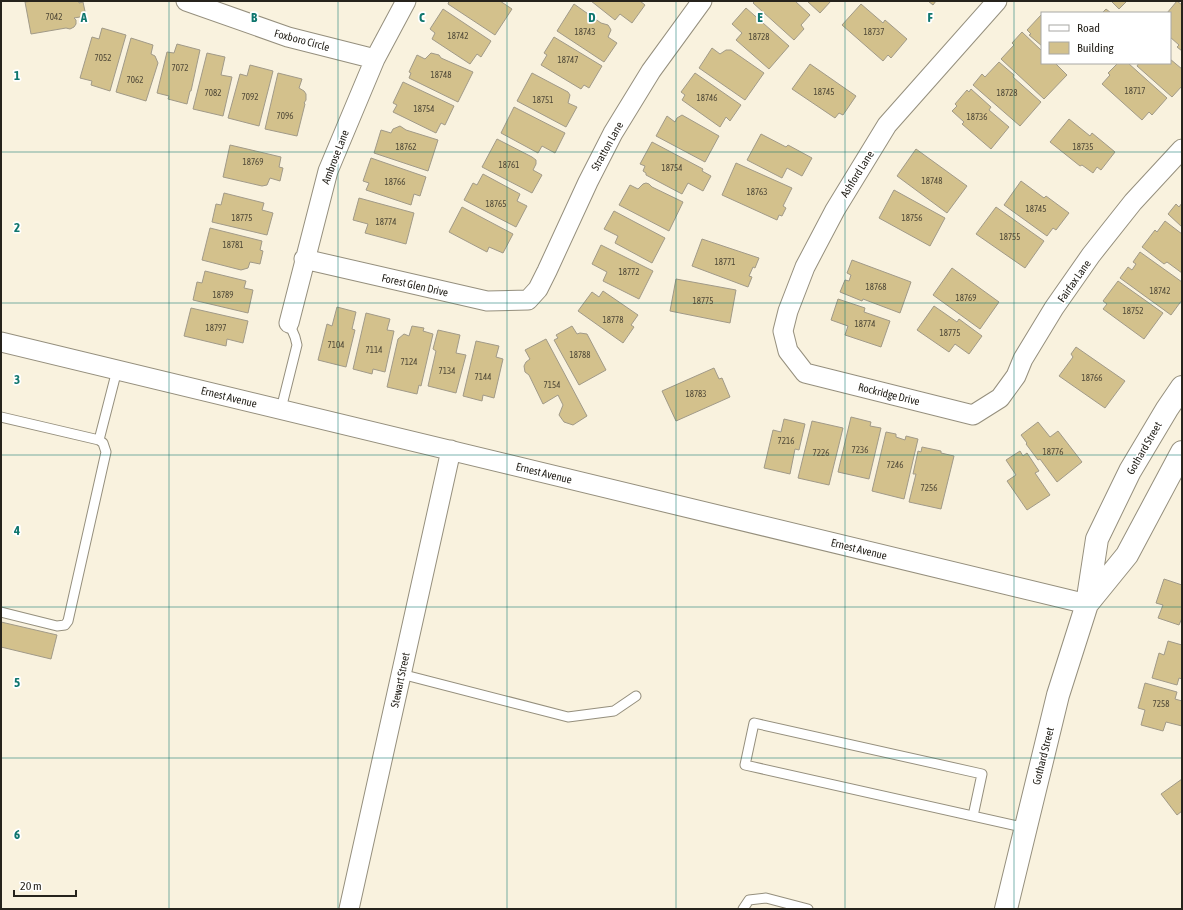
<svg xmlns="http://www.w3.org/2000/svg" width="1183" height="910" font-family="'Asap Condensed',sans-serif">
	<rect width="100%" height="100%" fill="#f9f2de"/>
	<path fill="#d3c18c" stroke="#a19a88" d="M 33,1 L 79,1 L 79,3 L 83,2 L 86,16 L 74,18 L 76,20 L 76,24 L 74,27 L 70,29 L 66,28 L 31,34 L 25,2 Z
		M 449,1 L 500,1 L 512,9 L 495,35 L 448,4 Z
		M 591,1 L 640,1 L 645,5 L 632,23 L 620,14 L 615,20 Z
		M 755,1 L 795,1 L 810,15 L 801,25 L 804,29 L 794,40 L 753,3 Z
		M 807,1 L 831,1 L 820,13 Z
		M 928,1 L 936,1 L 933,5 Z
		M 1111,1 L 1127,1 L 1119,9 Z
		M 1177,1 L 1182,5 L 1182,51 L 1177,47 L 1179,45 L 1170,37 L 1170,13 L 1167,13 Z
		M 574,4 L 601,23 L 608,25 L 610,28 L 611,30 L 608,37 L 617,43 L 604,62 L 557,31 Z
		M 861,4 L 883,23 L 885,20 L 907,39 L 891,58 L 888,55 L 883,61 L 842,25 Z
		M 746,8 L 789,46 L 769,69 L 736,40 L 742,33 L 732,24 Z
		M 443,9 L 491,41 L 481,57 L 477,54 L 470,64 L 432,39 L 435,33 L 430,29 Z
		M 1106,9 L 1111,13 L 1102,13 Z
		M 1041,15 L 1042,16 L 1042,46 L 1029,35 L 1031,34 L 1027,30 Z
		M 102,28 L 126,35 L 110,91 L 91,85 L 92,81 L 80,78 L 92,37 L 99,39 Z
		M 1022,32 L 1042,51 L 1042,63 L 1055,63 L 1067,75 L 1044,99 L 1001,59 L 1014,45 L 1012,43 Z
		M 554,37 L 602,66 L 589,88 L 584,85 L 581,89 L 541,65 L 547,55 L 544,53 Z
		M 131,38 L 153,45 L 151,54 L 155,56 L 158,63 L 146,101 L 116,92 Z
		M 177,44 L 200,50 L 191,91 L 190,91 L 187,104 L 168,99 L 169,96 L 157,93 L 167,52 L 174,53 Z
		M 712,48 L 720,54 L 726,50 L 731,50 L 764,73 L 745,100 L 699,68 Z
		M 207,53 L 225,57 L 221,75 L 232,77 L 223,116 L 193,109 Z
		M 431,53 L 439,55 L 441,58 L 473,72 L 458,102 L 409,78 L 411,73 L 409,72 L 417,55 L 425,59 Z
		M 1170,59 L 1182,69 L 1182,86 L 1172,97 L 1137,66 L 1139,63 L 1170,63 Z
		M 999,62 L 1014,75 L 1013,77 L 1041,102 L 1020,126 L 973,85 L 982,74 L 985,77 Z
		M 1118,63 L 1128,63 L 1167,98 L 1152,115 L 1149,112 L 1142,120 L 1102,84 L 1110,75 L 1108,73 Z
		M 810,64 L 856,96 L 843,115 L 839,113 L 835,118 L 792,89 Z
		M 250,65 L 273,71 L 259,126 L 228,118 L 240,74 L 247,76 Z
		M 278,73 L 302,79 L 299,88 L 304,91 L 306,94 L 306,100 L 304,103 L 305,104 L 297,136 L 265,129 Z
		M 532,73 L 568,92 L 570,95 L 568,103 L 577,107 L 566,127 L 517,101 Z
		M 695,73 L 741,105 L 730,121 L 726,117 L 720,127 L 682,100 L 685,95 L 681,92 Z
		M 403,82 L 454,106 L 445,125 L 441,123 L 436,133 L 393,112 L 397,105 L 393,103 Z
		M 971,89 L 991,107 L 989,110 L 1009,127 L 991,149 L 962,124 L 964,122 L 952,111 L 957,106 L 955,104 L 967,90 L 969,92 Z
		M 514,107 L 565,133 L 555,153 L 542,146 L 538,153 L 501,133 Z
		M 682,115 L 719,136 L 705,162 L 656,136 L 667,116 L 675,122 L 677,118 Z
		M 1069,119 L 1090,136 L 1092,133 L 1115,152 L 1101,170 L 1097,167 L 1093,173 L 1082,165 L 1080,166 L 1050,142 Z
		M 400,126 L 406,130 L 438,140 L 428,171 L 374,153 L 381,130 L 391,133 L 393,129 Z
		M 761,134 L 786,147 L 788,145 L 812,158 L 802,176 L 787,168 L 782,178 L 747,160 Z
		M 497,139 L 532,157 L 536,160 L 536,164 L 533,170 L 542,175 L 532,193 L 482,167 Z
		M 652,142 L 703,169 L 702,171 L 711,176 L 703,191 L 688,183 L 682,194 L 646,175 L 646,173 L 643,171 L 645,166 L 640,164 Z
		M 230,145 L 281,157 L 279,167 L 283,168 L 280,181 L 270,178 L 267,185 L 262,186 L 223,177 Z
		M 916,149 L 967,186 L 947,213 L 897,176 Z
		M 371,158 L 426,177 L 420,196 L 414,194 L 411,205 L 366,190 L 369,183 L 363,181 Z
		M 736,163 L 792,188 L 783,206 L 786,208 L 782,216 L 779,215 L 777,220 L 722,195 Z
		M 483,174 L 520,194 L 517,201 L 527,206 L 516,227 L 464,200 L 473,183 L 477,185 Z
		M 1021,181 L 1044,198 L 1046,196 L 1069,213 L 1056,230 L 1053,228 L 1047,236 L 1004,205 Z
		M 646,183 L 649,184 L 652,187 L 683,202 L 669,231 L 619,205 L 630,185 L 638,189 L 643,184 Z
		M 894,190 L 945,218 L 930,246 L 879,218 Z
		M 224,193 L 264,203 L 262,210 L 273,213 L 267,235 L 212,222 L 216,204 L 221,205 Z
		M 359,198 L 414,213 L 406,244 L 365,233 L 368,224 L 353,220 Z
		M 1182,203 L 1182,227 L 1168,214 L 1176,204 L 1179,207 Z
		M 462,207 L 513,234 L 503,253 L 489,247 L 487,252 L 449,232 Z
		M 996,207 L 1044,241 L 1025,268 L 976,234 Z
		M 614,211 L 665,238 L 652,263 L 615,243 L 618,236 L 604,229 Z
		M 1165,221 L 1182,234 L 1182,273 L 1167,262 L 1164,264 L 1142,247 L 1155,230 L 1157,232 Z
		M 210,228 L 262,241 L 260,250 L 263,251 L 260,264 L 250,262 L 248,268 L 241,270 L 202,260 Z
		M 702,239 L 759,258 L 755,268 L 753,267 L 749,276 L 752,277 L 748,287 L 692,266 Z
		M 601,245 L 653,271 L 639,299 L 603,281 L 607,272 L 592,264 Z
		M 1140,252 L 1182,282 L 1182,300 L 1171,315 L 1120,278 L 1128,267 L 1132,270 L 1136,264 L 1133,262 Z
		M 852,260 L 911,282 L 900,313 L 863,299 L 862,301 L 840,292 L 845,280 L 849,281 L 851,275 L 847,273 Z
		M 952,268 L 999,302 L 980,329 L 933,295 Z
		M 205,271 L 246,281 L 244,288 L 253,290 L 248,313 L 193,300 L 197,282 L 202,283 Z
		M 676,279 L 736,290 L 730,323 L 670,311 Z
		M 1118,281 L 1163,313 L 1144,339 L 1103,309 L 1107,304 L 1103,301 Z
		M 603,291 L 638,315 L 631,325 L 634,327 L 623,343 L 578,311 L 592,292 L 599,297 Z
		M 838,299 L 865,308 L 864,312 L 890,321 L 881,347 L 845,335 L 848,326 L 831,320 Z
		M 934,306 L 957,322 L 959,319 L 982,336 L 969,354 L 955,344 L 949,352 L 917,330 Z
		M 337,307 L 356,312 L 352,329 L 355,330 L 346,367 L 318,360 L 327,324 L 332,326 Z
		M 191,308 L 248,321 L 243,343 L 227,339 L 226,346 L 184,336 Z
		M 366,313 L 390,319 L 387,330 L 394,331 L 385,372 L 373,369 L 372,374 L 353,369 Z
		M 412,326 L 424,328 L 423,331 L 433,334 L 421,386 L 419,385 L 417,394 L 387,387 L 398,339 L 404,334 L 409,336 Z
		M 572,326 L 577,334 L 580,333 L 587,334 L 606,370 L 579,385 L 554,340 L 558,338 L 556,335 Z
		M 438,330 L 460,335 L 456,353 L 466,355 L 456,393 L 428,386 L 436,351 L 433,349 Z
		M 546,339 L 587,416 L 573,425 L 564,422 L 559,415 L 563,405 L 558,395 L 543,404 L 529,375 L 525,372 L 524,366 L 526,362 L 530,359 L 525,350 Z
		M 476,341 L 499,346 L 496,357 L 503,359 L 494,398 L 483,395 L 482,401 L 463,396 Z
		M 1076,347 L 1125,381 L 1105,408 L 1059,376 L 1073,357 L 1071,354 Z
		M 714,368 L 719,379 L 722,378 L 730,397 L 676,421 L 662,391 Z
		M 851,417 L 871,422 L 870,426 L 881,428 L 869,479 L 838,472 Z
		M 784,419 L 805,424 L 799,450 L 795,449 L 790,474 L 764,468 L 773,430 L 781,432 Z
		M 812,421 L 843,428 L 829,485 L 798,478 Z
		M 1038,422 L 1050,437 L 1058,431 L 1082,462 L 1057,482 L 1040,459 L 1038,460 L 1026,444 L 1027,443 L 1021,435 Z
		M 886,432 L 896,434 L 896,437 L 905,440 L 906,436 L 918,439 L 904,499 L 872,491 Z
		M 922,447 L 941,451 L 941,453 L 954,456 L 941,509 L 909,502 L 916,474 L 913,474 L 918,451 L 921,452 Z
		M 1020,451 L 1023,456 L 1027,453 L 1039,471 L 1035,473 L 1050,495 L 1027,510 L 1007,481 L 1016,475 L 1006,460 Z
		M 1164,579 L 1182,585 L 1182,618 L 1179,625 L 1158,618 L 1163,605 L 1156,603 Z
		M 1,622 L 57,635 L 51,659 L 1,647 Z
		M 1168,641 L 1182,645 L 1182,679 L 1179,678 L 1177,685 L 1152,678 L 1159,653 L 1164,655 Z
		M 1145,683 L 1177,692 L 1175,699 L 1182,701 L 1182,726 L 1166,722 L 1163,731 L 1141,725 L 1145,710 L 1138,708 Z
		M 1182,779 L 1182,811 L 1177,815 L 1161,794 Z"/>
	<g fill="none" stroke-linecap="round" stroke-linejoin="round">
		<defs>
			<path id="service" d="M 281,409 L 297,345 L 295,337 L 289,323
				M 1,417 L 99,440 L 103,443 L 106,452 L 68,621 L 65,625 L 57,626 L 1,612
				M 99,440 L 117,370
				M 401,674 L 568,717 L 614,711 L 636,696
				M 973,816 L 982,774 L 754,723 L 745,765 L 1026,828
				M 743,909 L 749,900 L 766,898 L 808,909"/>
			<path id="minor" d="M 186,1 L 288,37 L 375,59
				M 997,1 L 887,125 L 835,210 L 805,267 L 788,311 L 783,331 L 788,351 L 805,373 L 973,415 L 1000,398 L 1016,376 L 1023,359 L 1054,308 L 1091,255 L 1133,202 L 1182,149
				M 304,259 L 487,301 L 528,300 L 538,289 L 547,271 L 588,182 L 613,133 L 651,71 L 702,1
				M 289,323 L 328,171 L 375,59 L 406,1
				M 1,342 L 1087,604
				M 349,909 L 451,450"/>
			<path id="tertiary" d="M 1088,603 L 1127,555 L 1182,452
				M 1006,909 L 1058,695 L 1087,604 L 1097,539 L 1130,471 L 1167,409 L 1182,387"/>
		</defs>
		<use href="#service" stroke="#958f7d" stroke-width="11"/>
		<use href="#minor" stroke="#958f7d" stroke-width="21"/>
		<use href="#tertiary" stroke="#958f7d" stroke-width="24"/>
		<use href="#service" stroke="#fff" stroke-width="9"/>
		<use href="#minor" stroke="#fff" stroke-width="19"/>
		<use href="#tertiary" stroke="#fff" stroke-width="22"/>
	</g>
	<path fill="none" stroke="#0f766e" stroke-width="1" stroke-opacity="0.55" d="M 169,1 L 169,909M 338,1 L 338,909M 507,1 L 507,909M 676,1 L 676,909M 845,1 L 845,909M 1014,1 L 1014,909M 1,152 L 1182,152M 1,303 L 1182,303M 1,455 L 1182,455M 1,607 L 1182,607M 1,758 L 1182,758"/>
	<g text-anchor="middle" stroke-width="3.5" stroke-linejoin="round" paint-order="stroke">
		<g font-size="9" fill="#514a38">
			<text x="54" y="20">7042</text>
			<text x="585" y="35">18743</text>
			<text x="874" y="35">18737</text>
			<text x="458" y="39">18742</text>
			<text x="759" y="40">18728</text>
			<text x="103" y="61">7052</text>
			<text x="568" y="63">18747</text>
			<text x="180" y="71">7072</text>
			<text x="441" y="78">18748</text>
			<text x="135" y="83">7062</text>
			<text x="1135" y="94">18717</text>
			<text x="824" y="95">18745</text>
			<text x="213" y="96">7082</text>
			<text x="1007" y="96">18728</text>
			<text x="250" y="100">7092</text>
			<text x="707" y="101">18746</text>
			<text x="543" y="103">18751</text>
			<text x="424" y="112">18754</text>
			<text x="285" y="119">7096</text>
			<text x="977" y="120">18736</text>
			<text x="406" y="150">18762</text>
			<text x="1083" y="150">18735</text>
			<text x="253" y="165">18769</text>
			<text x="509" y="168">18761</text>
			<text x="672" y="171">18754</text>
			<text x="932" y="184">18748</text>
			<text x="395" y="185">18766</text>
			<text x="757" y="195">18763</text>
			<text x="496" y="207">18765</text>
			<text x="1036" y="212">18745</text>
			<text x="242" y="221">18775</text>
			<text x="912" y="221">18756</text>
			<text x="386" y="225">18774</text>
			<text x="1010" y="240">18755</text>
			<text x="233" y="248">18781</text>
			<text x="725" y="265">18771</text>
			<text x="629" y="275">18772</text>
			<text x="876" y="290">18768</text>
			<text x="1160" y="294">18742</text>
			<text x="223" y="298">18789</text>
			<text x="966" y="301">18769</text>
			<text x="703" y="304">18775</text>
			<text x="1133" y="314">18752</text>
			<text x="613" y="323">18778</text>
			<text x="865" y="327">18774</text>
			<text x="216" y="331">18797</text>
			<text x="950" y="336">18775</text>
			<text x="336" y="348">7104</text>
			<text x="374" y="353">7114</text>
			<text x="580" y="358">18788</text>
			<text x="409" y="365">7124</text>
			<text x="447" y="374">7134</text>
			<text x="483" y="380">7144</text>
			<text x="1092" y="381">18766</text>
			<text x="552" y="388">7154</text>
			<text x="696" y="397">18783</text>
			<text x="786" y="444">7216</text>
			<text x="860" y="453">7236</text>
			<text x="1053" y="455">18776</text>
			<text x="821" y="456">7226</text>
			<text x="895" y="468">7246</text>
			<text x="929" y="491">7256</text>
			<text x="1161" y="707">7258</text>
		</g>
		<g font-size="11" fill="#26231c" stroke="#fff">
			<text transform="translate(302 40) rotate(15)" y="4">Foxboro Circle</text>
			<text transform="translate(607 146) rotate(-61)" y="4">Stratton Lane</text>
			<text transform="translate(335 157) rotate(-69)" y="4">Ambrose Lane</text>
			<text transform="translate(857 174) rotate(-58)" y="4">Ashford Lane</text>
			<text transform="translate(1074 281) rotate(-55)" y="4">Fairfax Lane</text>
			<text transform="translate(415 285) rotate(13)" y="4">Forest Glen Drive</text>
			<text transform="translate(889 394) rotate(14)" y="4">Rockridge Drive</text>
			<text transform="translate(229 397) rotate(14)" y="4">Ernest Avenue</text>
			<text transform="translate(1144 448) rotate(-60)" y="4">Gothard Street</text>
			<text transform="translate(544 473) rotate(14)" y="4">Ernest Avenue</text>
			<text transform="translate(859 549) rotate(14)" y="4">Ernest Avenue</text>
			<text transform="translate(400 680) rotate(-78)" y="4">Stewart Street</text>
			<text transform="translate(1043 756) rotate(-76)" y="4">Gothard Street</text>
		</g>
	</g>
	<g font-size="13" text-anchor="middle" font-weight="bold" fill="#0f766e" stroke="#fff" stroke-width="3.5" stroke-linejoin="round" paint-order="stroke">
		<text x="84" y="22">A</text>
		<text x="254" y="22">B</text>
		<text x="422" y="22">C</text>
		<text x="592" y="22">D</text>
		<text x="760" y="22">E</text>
		<text x="930" y="22">F</text>
		<text x="17" y="80">1</text>
		<text x="17" y="232">2</text>
		<text x="17" y="384">3</text>
		<text x="17" y="535">4</text>
		<text x="17" y="687">5</text>
		<text x="17" y="839">6</text>
	</g>
	<rect width="1183" height="910" fill="none" stroke="#26231c" stroke-width="4"/>
	<rect x="1041" y="12" width="130" height="52" fill="#ffffff" stroke="#a8a7a4"/>
	<rect x="1049" y="25" width="20" height="6" fill="#ffffff" stroke="#a8a7a4"/>
	<text x="1077" y="32" font-size="12" fill="#26231c">Road</text>
	<rect x="1049" y="42" width="20" height="12" fill="#d3c18c" stroke="#a8a7a4"/>
	<text x="1077" y="52" font-size="12" fill="#26231c">Building</text>
	<path d="M14 890v6h62v-6" fill="none" stroke="#26231c" stroke-width="2"/>
	<text x="20" y="890" font-size="12" fill="#26231c" stroke="#ffffff" stroke-width="3" paint-order="stroke">20 m</text>
</svg>
